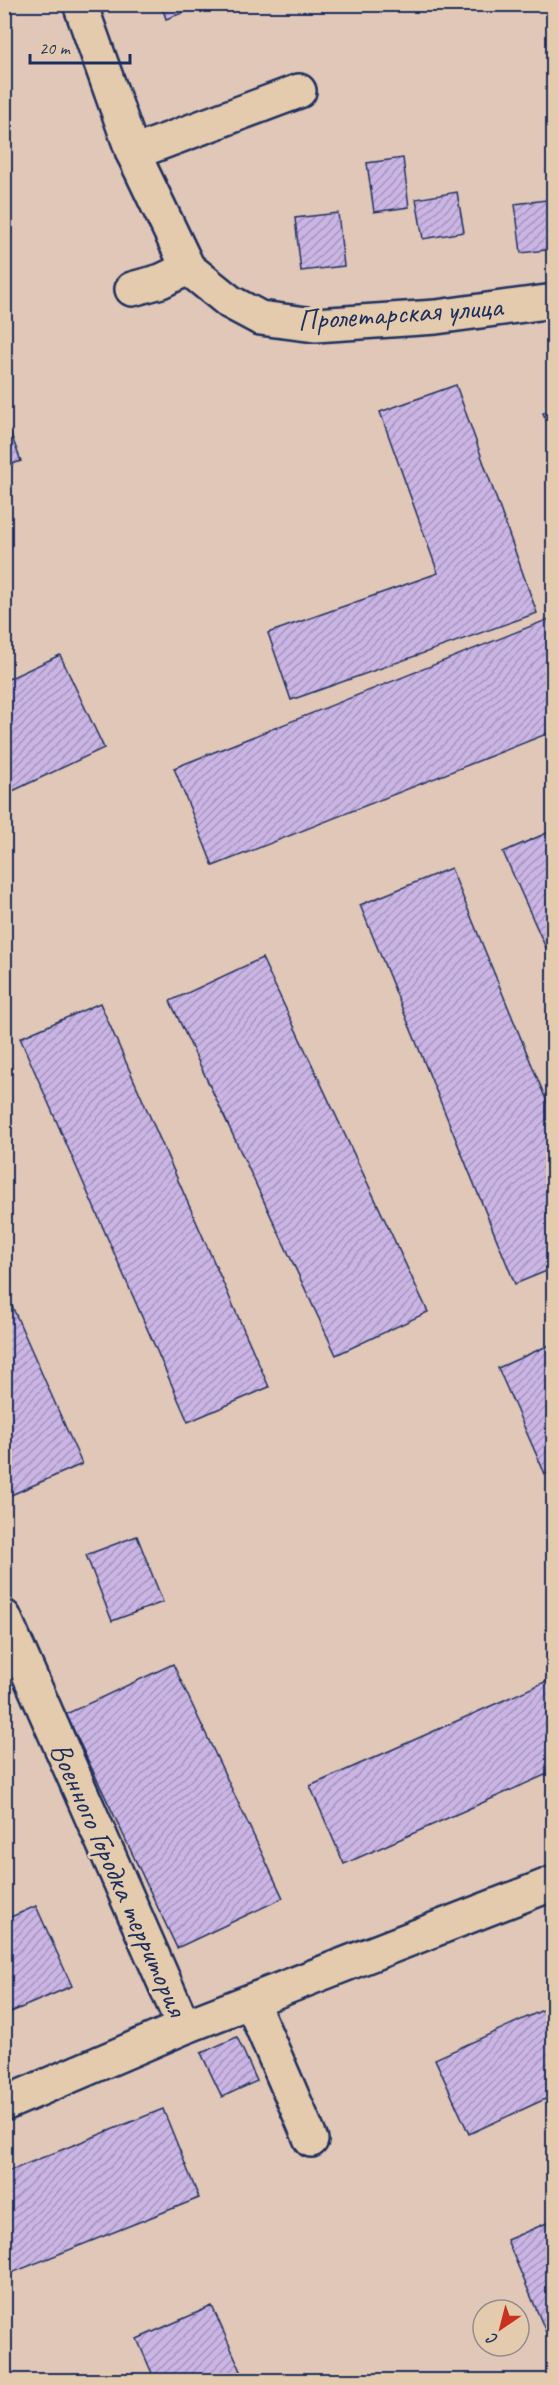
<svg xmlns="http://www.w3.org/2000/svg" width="558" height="2385" font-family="Caveat,sans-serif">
	<defs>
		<pattern id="building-hatch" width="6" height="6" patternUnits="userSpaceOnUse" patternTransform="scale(1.5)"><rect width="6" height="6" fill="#cbb5e4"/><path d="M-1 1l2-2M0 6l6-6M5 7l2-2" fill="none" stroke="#a494bc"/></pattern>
	</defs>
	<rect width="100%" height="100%" fill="#e0c7b8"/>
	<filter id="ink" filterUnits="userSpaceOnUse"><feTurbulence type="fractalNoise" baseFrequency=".0167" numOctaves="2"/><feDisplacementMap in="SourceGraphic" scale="12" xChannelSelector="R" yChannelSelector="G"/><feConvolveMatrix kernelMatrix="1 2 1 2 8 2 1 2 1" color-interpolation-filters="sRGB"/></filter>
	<g filter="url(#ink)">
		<path fill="url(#building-hatch)" stroke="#1b2f5e" stroke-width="1.5" d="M 161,4 L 206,4 L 166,19 Z
			M 403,158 L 409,207 L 374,212 L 367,163 Z
			M 457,192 L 464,232 L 423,239 L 416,199 Z
			M 554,199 L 554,249 L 521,253 L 515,204 Z
			M 338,213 L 344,266 L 301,271 L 295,218 Z
			M 456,385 L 537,613 L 291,700 L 268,633 L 438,573 L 380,412 Z
			M 554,408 L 554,437 L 543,413 Z
			M 4,416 L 21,461 L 4,467 Z
			M 554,617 L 554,731 L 213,866 L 174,768 Z
			M 60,655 L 104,748 L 4,795 L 4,681 Z
			M 554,830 L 554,966 L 503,852 Z
			M 451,868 L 554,1119 L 554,1268 L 515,1284 L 360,905 Z
			M 262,958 L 428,1312 L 336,1355 L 170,1001 Z
			M 100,1003 L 269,1387 L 188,1422 L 20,1038 Z
			M 4,1288 L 82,1464 L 4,1498 Z
			M 554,1343 L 554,1471 L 545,1474 L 498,1368 Z
			M 137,1536 L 163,1602 L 112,1621 L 86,1555 Z
			M 173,1664 L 283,1898 L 177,1948 L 66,1714 Z
			M 554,1678 L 554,1771 L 344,1864 L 310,1786 Z
			M 36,1906 L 72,1986 L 4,2015 L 4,1920 Z
			M 554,2005 L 554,2095 L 469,2134 L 435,2059 Z
			M 237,2037 L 257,2081 L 222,2097 L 201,2053 Z
			M 163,2109 L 199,2198 L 4,2276 L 4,2173 Z
			M 554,2220 L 554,2329 L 546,2332 L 507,2240 Z
			M 212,2306 L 245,2380 L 155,2380 L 137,2339 Z"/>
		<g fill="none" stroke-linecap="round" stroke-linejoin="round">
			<defs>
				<path id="minor" d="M 133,153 L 299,91
					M 132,289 L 161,281 L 188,268
					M 4,1617 L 184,2027 L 4,2104
					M 251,2001 L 311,2140
					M 184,2027 L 554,1883"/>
				<path id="major" d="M 80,4 L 133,153 L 188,268 L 230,302 L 260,318 L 315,325 L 436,317 L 554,301"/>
			</defs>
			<use href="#minor" stroke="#1b2f5e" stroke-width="38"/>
			<use href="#major" stroke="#1b2f5e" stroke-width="38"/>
			<use href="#minor" stroke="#e5cbad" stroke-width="33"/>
			<use href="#major" stroke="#e5cbad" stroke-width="33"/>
		</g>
	</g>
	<g text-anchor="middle" stroke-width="6" stroke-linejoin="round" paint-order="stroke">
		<g font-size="30" fill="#1b2f5e" stroke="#e5cbad">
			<text transform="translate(400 313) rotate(-4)" y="10">Пролетарская улица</text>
			<text transform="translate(119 1879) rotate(66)" y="10">Военного Городка территория</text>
		</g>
	</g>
	<rect width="558" height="2385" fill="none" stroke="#e5cbad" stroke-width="24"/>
	<rect x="12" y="12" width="534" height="2361" fill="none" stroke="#1b2f5e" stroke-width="2" filter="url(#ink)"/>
	<g transform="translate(501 2328) rotate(215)"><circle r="28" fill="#e5cbad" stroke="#948d8d" stroke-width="1.5"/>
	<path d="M0-4.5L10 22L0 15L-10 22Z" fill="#c8321e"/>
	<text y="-9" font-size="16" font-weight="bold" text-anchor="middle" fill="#1b2f5e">С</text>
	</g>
	<path d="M30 54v9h100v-9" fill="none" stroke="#1b2f5e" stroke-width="3"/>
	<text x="39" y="54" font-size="18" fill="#1b2f5e" stroke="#e5cbad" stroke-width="4.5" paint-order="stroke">20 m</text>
</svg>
